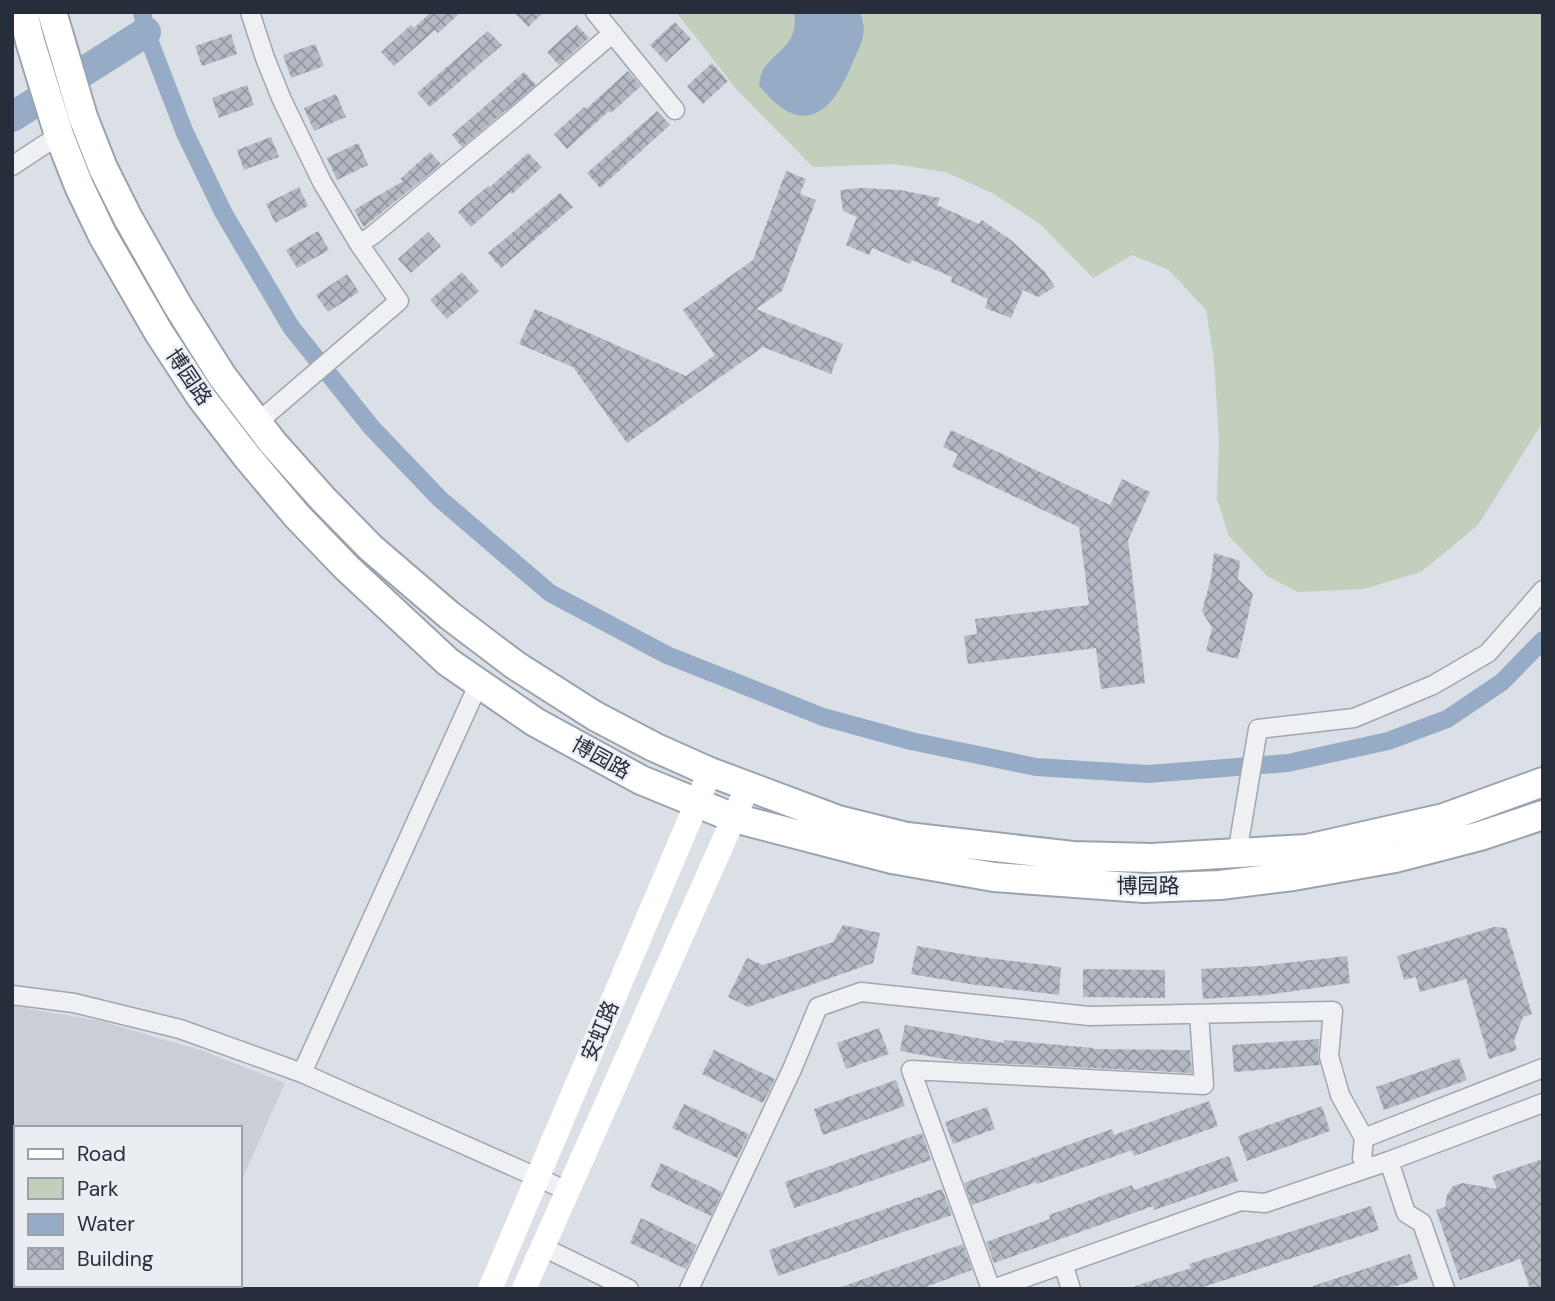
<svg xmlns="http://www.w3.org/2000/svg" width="1555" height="1301" font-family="'DM Sans','Noto Sans SC',sans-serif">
	<defs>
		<pattern id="building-cross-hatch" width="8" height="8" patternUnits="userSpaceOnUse" patternTransform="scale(1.75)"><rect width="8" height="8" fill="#b3b8c2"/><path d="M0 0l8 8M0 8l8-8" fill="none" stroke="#91969f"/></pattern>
	</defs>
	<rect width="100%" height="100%" fill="#dbdfe6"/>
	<path fill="#c9ced7" d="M 12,1006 L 100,1021 L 203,1051 L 285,1083 L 240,1184 L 240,1128 L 16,1128 L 16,1285 L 195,1285 L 193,1289 L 12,1289 Z"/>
	<path fill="#c1cfbc" d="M 676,12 L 1543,12 L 1543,422 L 1478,525 L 1421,572 L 1363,589 L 1298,592 L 1267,576 L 1229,536 L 1217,499 L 1219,442 L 1214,360 L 1206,310 L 1169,270 L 1132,255 L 1093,278 L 1040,224 L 994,194 L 946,172 L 893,164 L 813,167 L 738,91 Z"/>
	<path fill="#96acc6" d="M 794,12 L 860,12 C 869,34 860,45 852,64 C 831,117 800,138 759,85 C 761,51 801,54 794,12 Z"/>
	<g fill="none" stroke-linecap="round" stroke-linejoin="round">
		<path stroke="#96acc6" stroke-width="18" d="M 142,12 L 146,32 L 185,133 L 223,212 L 291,327 L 372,428 L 440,499 L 550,593 L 667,655 L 823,717 L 911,741 L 1036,767 L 1148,774 L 1288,763 L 1388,741 L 1447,719 L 1502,682 L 1543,640"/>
		<path stroke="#96acc6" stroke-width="30" d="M 12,117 L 146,32"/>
	</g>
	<path fill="url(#building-cross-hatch)" d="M 431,12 L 461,12 L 438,33 L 435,30 L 394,66 L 381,52 L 411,25 L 414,28 Z
		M 514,12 L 544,12 L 528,27 Z
		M 675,22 L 691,39 L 666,62 L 650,45 Z
		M 577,25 L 589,38 L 559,65 L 547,52 Z
		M 488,31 L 502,45 L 430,107 L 417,93 Z
		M 231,34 L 237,54 L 202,66 L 195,46 Z
		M 315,44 L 324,66 L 291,78 L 283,55 Z
		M 712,63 L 728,81 L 703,104 L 687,86 Z
		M 628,71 L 641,86 L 611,113 L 609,111 L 567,149 L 554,134 L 584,107 L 586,109 Z
		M 524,72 L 536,85 L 462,147 L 452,135 Z
		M 247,85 L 254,105 L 219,118 L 212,98 Z
		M 336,94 L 346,117 L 314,131 L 304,108 Z
		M 657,111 L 670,125 L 600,188 L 587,173 Z
		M 271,137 L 279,157 L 244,170 L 237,150 Z
		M 358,143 L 368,165 L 337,180 L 327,158 Z
		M 430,152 L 441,164 L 364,227 L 354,210 L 403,181 L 400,179 Z
		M 528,153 L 542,167 L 512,194 L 510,192 L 471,227 L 458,212 L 488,186 L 490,187 Z
		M 786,171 L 806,179 L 800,194 L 816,200 L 782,291 L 756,309 L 843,344 L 831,374 L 763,347 L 627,443 L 573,367 L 519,344 L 535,309 L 686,376 L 715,355 L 683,310 L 753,260 Z
		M 299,187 L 308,206 L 275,223 L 266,204 Z
		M 862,188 L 900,190 L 940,198 L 937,205 L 979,224 L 982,220 L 1012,241 L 1045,272 L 1055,287 L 1038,297 L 1023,290 L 1011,318 L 985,308 L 988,299 L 951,282 L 952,277 L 912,260 L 910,264 L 872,248 L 869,255 L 846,245 L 857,217 L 843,211 L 840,190 Z
		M 560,193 L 573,207 L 501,268 L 488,253 Z
		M 318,231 L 329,250 L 297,268 L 286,250 Z
		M 428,232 L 441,246 L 411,273 L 398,259 Z
		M 462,272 L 479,291 L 447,319 L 430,300 Z
		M 347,274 L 359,292 L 328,312 L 316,295 Z
		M 951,430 L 1110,505 L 1122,479 L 1150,492 L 1128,540 L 1145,683 L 1101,689 L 1096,648 L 968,664 L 964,636 L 977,634 L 975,619 L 1089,605 L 1079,527 L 952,467 L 958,454 L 943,447 Z
		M 1214,553 L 1240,561 L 1238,579 L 1253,594 L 1238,659 L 1206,651 L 1212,628 L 1202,611 L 1211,578 Z
		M 843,925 L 880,933 L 873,963 L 748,1007 L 728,997 L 747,958 L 763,965 L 833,942 Z
		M 1494,927 L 1506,928 L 1532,1014 L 1523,1017 L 1514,1041 L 1517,1050 L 1489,1059 L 1466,979 L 1420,992 L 1416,977 L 1404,980 L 1397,956 Z
		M 917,946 L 973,956 L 1061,967 L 1059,995 L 969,984 L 911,974 Z
		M 1347,956 L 1350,983 L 1266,995 L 1203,999 L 1201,969 L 1259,966 Z
		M 1083,969 L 1165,970 L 1165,998 L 1083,997 Z
		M 905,1025 L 1004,1043 L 1004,1040 L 1093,1048 L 1092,1049 L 1190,1050 L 1192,1073 L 956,1061 L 900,1051 Z
		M 879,1028 L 889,1054 L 846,1069 L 837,1043 Z
		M 1319,1039 L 1318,1055 L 1320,1065 L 1234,1072 L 1232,1045 Z
		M 714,1050 L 775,1079 L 763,1103 L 702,1074 Z
		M 1459,1058 L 1467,1080 L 1384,1110 L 1376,1087 Z
		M 896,1080 L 905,1106 L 823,1135 L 814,1109 Z
		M 1209,1101 L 1218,1126 L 1134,1156 L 1132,1150 L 1037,1184 L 1036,1182 L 972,1205 L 964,1183 L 1112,1129 L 1114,1135 Z
		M 684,1104 L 749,1134 L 737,1158 L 672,1128 Z
		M 1322,1106 L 1330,1131 L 1247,1161 L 1238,1136 Z
		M 987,1107 L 995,1129 L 953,1144 L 945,1122 Z
		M 922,1133 L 931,1160 L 794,1208 L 785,1182 Z
		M 1229,1156 L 1238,1181 L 1154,1210 L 1153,1206 L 994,1263 L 986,1242 L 1050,1219 L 1049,1215 L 1132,1185 L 1134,1190 Z
		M 1540,1160 L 1543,1169 L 1543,1289 L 1530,1289 L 1520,1259 L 1460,1280 L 1436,1210 L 1445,1207 L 1447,1195 L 1453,1186 L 1463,1183 L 1497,1189 L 1492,1176 Z
		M 661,1163 L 722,1192 L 711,1216 L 650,1187 Z
		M 942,1189 L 952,1215 L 778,1276 L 769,1250 Z
		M 1371,1206 L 1379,1230 L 1197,1289 L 1135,1289 L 1135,1286 L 1191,1268 L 1189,1264 Z
		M 641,1218 L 697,1245 L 686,1269 L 630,1243 Z
		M 963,1244 L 972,1270 L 920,1289 L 841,1289 L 841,1287 Z
		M 1410,1254 L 1418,1279 L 1387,1289 L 1313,1289 L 1313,1286 Z"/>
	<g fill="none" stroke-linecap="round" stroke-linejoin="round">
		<defs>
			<path id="street" d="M 250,12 L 265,58 L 282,100 L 322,182 L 359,244 L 399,301 L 257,423
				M 595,12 L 675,110
				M 12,166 L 59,135
				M 359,244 L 373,235 L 514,118 L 613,33
				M 1237,854 L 1258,729 L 1354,718 L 1433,685 L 1488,653 L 1543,590
				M 12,995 L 74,1003 L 180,1029 L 302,1073 L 568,1191
				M 302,1073 L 479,683
				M 1389,1161 L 1406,1213 L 1422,1223 L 1445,1289
				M 1368,1168 L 1362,1158 L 1364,1138 L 1543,1068
				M 543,1247 L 629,1289
				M 1063,1264 L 1071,1289
				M 689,1289 L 793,1067 L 818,1007 L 861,992 L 1089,1016 L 1333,1011 L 1329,1056 L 1340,1095 L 1364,1138
				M 991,1289 L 911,1070 L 1204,1085 L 1199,1014
				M 993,1289 L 1241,1201 L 1265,1203 L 1389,1161 L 1543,1103"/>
			<path id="primary" d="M 23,12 L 30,41 L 59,135 L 79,186 L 103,236 L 159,333 L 201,397 L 248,458 L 297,516 L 346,567 L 448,662 L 535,722 L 641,780 L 734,818 L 892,859 L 994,877 L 1144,888 L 1220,885 L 1293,876 L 1395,858 L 1480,836 L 1543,815
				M 52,12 L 83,117 L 103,168 L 128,218 L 178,306 L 222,376 L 273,443 L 323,499 L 371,548 L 449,615 L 515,665 L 595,716 L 654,747 L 710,772 L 838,820 L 907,837 L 1073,856 L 1152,858 L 1307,849 L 1444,818 L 1543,782"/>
		</defs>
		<use href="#street" stroke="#a1a6af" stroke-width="21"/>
		<use href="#primary" stroke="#9ba3b1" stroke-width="32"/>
		<use href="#street" stroke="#eef0f4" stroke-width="18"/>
		<path stroke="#fff" stroke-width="24" d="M 490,1289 L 710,772
			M 524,1289 L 748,786"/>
		<use href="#primary" stroke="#fff" stroke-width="28"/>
	</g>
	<g text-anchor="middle" stroke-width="5" stroke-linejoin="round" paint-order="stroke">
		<g font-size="21" fill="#262d3b" stroke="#eaeef3">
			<text transform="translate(189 377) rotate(56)" y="7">博园路</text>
			<text transform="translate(601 758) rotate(29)" y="7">博园路</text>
			<text x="1148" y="893">博园路</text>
			<text transform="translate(600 1031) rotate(-67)" y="7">安虹路</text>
		</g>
	</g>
	<rect width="1555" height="1301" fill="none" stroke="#262d3b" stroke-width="28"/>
	<rect x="14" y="1126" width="228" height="161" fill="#eaeef3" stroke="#9ca1a9" stroke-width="2"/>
	<rect x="28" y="1149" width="35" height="10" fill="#ffffff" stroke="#9ca1a9" stroke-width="2"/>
	<text x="77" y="1161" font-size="21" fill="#262d3b">Road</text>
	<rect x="28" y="1178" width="35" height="21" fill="#c1cfbc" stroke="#9ca1a9" stroke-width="2"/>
	<text x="77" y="1196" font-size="21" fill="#262d3b">Park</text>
	<rect x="28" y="1214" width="35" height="21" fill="#96acc6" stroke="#9ca1a9" stroke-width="2"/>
	<text x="77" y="1231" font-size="21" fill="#262d3b">Water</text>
	<rect x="28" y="1248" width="35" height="21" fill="url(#building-cross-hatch)" stroke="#9ca1a9" stroke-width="2"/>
	<text x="77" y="1266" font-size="21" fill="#262d3b">Building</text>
</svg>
